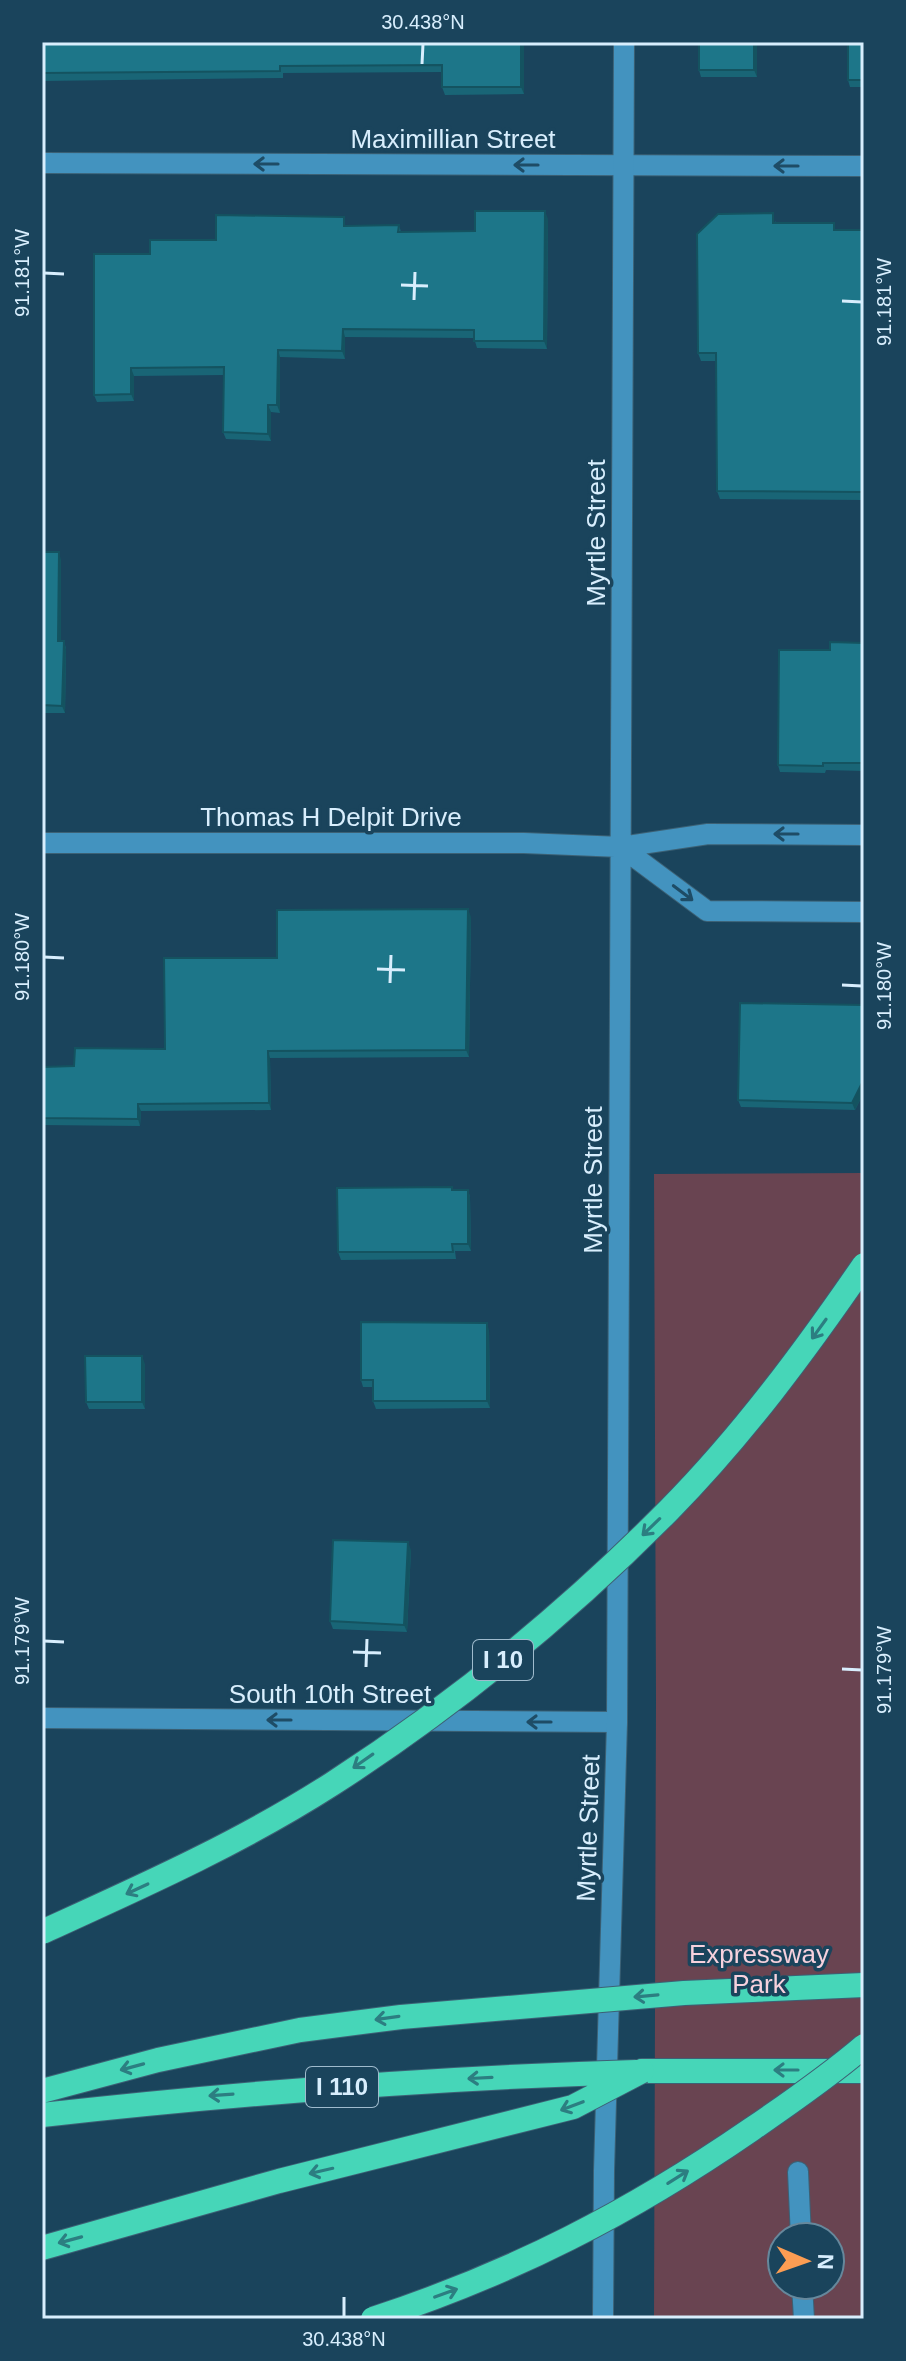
<svg xmlns="http://www.w3.org/2000/svg" width="906" height="2361" font-family="Helvetica,sans-serif">
	<rect width="100%" height="100%" fill="#1a445c"/>
	<path fill="#694451" fill-rule="evenodd" d="M 864,1173 L 864,2319 L 654,2319 L 656,1701 L 654,1174 ZM 782,2237 L 830,2237 L 830,2285 L 782,2285 Z"/>
	<g fill="none" stroke-linecap="round" stroke-linejoin="round">
		<defs>
			<path id="lane" d="M 798,2172 L 801,2237
				M 802,2285 L 804,2319"/>
			<path id="street" d="M 42,163 L 864,166
				M 42,1718 L 617,1722"/>
			<path id="secondary" d="M 42,843 L 524,843 L 621,847 L 708,834 L 864,835
				M 621,847 L 707,911 L 864,912
				M 603,2319 L 604,2171 L 617,1722 L 624,42"/>
			<path id="highway" d="M 642,2071 L 864,2071"/>
		</defs>
		<use href="#lane" stroke="#3c6175" stroke-width="22"/>
		<use href="#street" stroke="#3c6175" stroke-width="22"/>
		<use href="#secondary" stroke="#3c6175" stroke-width="22"/>
		<use href="#highway" stroke="#3c6175" stroke-width="26"/>
		<use href="#lane" stroke="#4393bf" stroke-width="20"/>
		<use href="#street" stroke="#4393bf" stroke-width="20"/>
		<use href="#secondary" stroke="#4393bf" stroke-width="20"/>
		<use href="#highway" stroke="#46d6b8" stroke-width="24"/>
		<defs>
			<path id="highway-bridge" d="M 42,1932 C 141,1887 240,1843 332,1784 C 453,1706 567,1613 669,1510 C 742,1436 805,1351 864,1265
				M 42,2091 L 158,2060 L 300,2030 L 401,2017 L 684,1993 L 864,1985
				M 42,2115 C 239,2093 437,2078 636,2072
				M 42,2248 L 279,2181 L 573,2107 L 642,2071
				M 373,2319 C 513,2273 630,2213 752,2129 C 790,2103 829,2076 864,2046"/>
		</defs>
		<use href="#highway-bridge" stroke="#3c6175" stroke-width="26" stroke-linecap="butt"/>
		<use href="#highway-bridge" stroke="#46d6b8" stroke-width="24"/>
	</g>
	<path fill="#196576" d="M 42,42 L 524,42 L 524,94 L 445,95 L 442,87 L 442,72 L 283,73 L 283,78 L 42,81 Z
		M 699,42 L 757,42 L 757,77 L 701,77 L 699,70 Z
		M 864,42 L 864,87 L 850,87 L 848,80 Z
		M 548,219 L 547,349 L 477,348 L 474,338 L 345,337 L 345,359 L 280,357 L 280,413 L 271,412 L 271,441 L 226,439 L 223,432 L 224,375 L 134,376 L 134,401 L 97,402 L 94,395 L 150,254 L 216,240 L 347,226 L 399,225 L 401,232 L 475,231 Z
		M 776,221 L 776,223 L 837,230 L 864,230 L 864,500 L 720,499 L 717,491 L 716,361 L 701,361 L 698,353 Z
		M 42,552 L 61,560 L 61,641 L 64,641 L 66,649 L 65,713 L 42,713 Z
		M 864,643 L 864,771 L 826,770 L 825,773 L 780,772 L 778,765 L 830,650 Z
		M 471,917 L 469,1057 L 270,1058 L 271,1110 L 141,1111 L 140,1126 L 42,1125 L 42,1067 L 74,1066 L 165,1049 L 277,958 Z
		M 864,1005 L 864,1092 L 855,1110 L 741,1107 L 738,1100 Z
		M 452,1187 L 453,1190 L 468,1190 L 470,1197 L 471,1251 L 455,1251 L 456,1259 L 341,1260 L 338,1252 Z
		M 489,1330 L 490,1408 L 376,1409 L 373,1401 L 373,1387 L 363,1387 L 361,1380 Z
		M 145,1364 L 145,1409 L 89,1409 L 86,1402 Z
		M 411,1550 L 407,1632 L 333,1629 L 330,1621 Z"/>
	<path fill="#145360" d="M 521,42 L 524,42 L 524,94 L 521,87 Z
		M 754,42 L 757,42 L 757,77 L 754,70 Z
		M 545,211 L 548,219 L 547,349 L 544,341 Z
		M 343,329 L 345,337 L 345,359 L 342,351 Z
		M 278,350 L 280,357 L 280,413 L 277,405 Z
		M 131,368 L 134,376 L 134,401 L 131,394 Z
		M 268,405 L 271,412 L 271,441 L 268,434 Z
		M 59,552 L 61,560 L 61,649 L 58,641 Z
		M 64,641 L 66,649 L 65,713 L 62,706 Z
		M 468,909 L 471,917 L 469,1057 L 466,1050 Z
		M 268,1051 L 270,1058 L 271,1110 L 269,1103 Z
		M 864,1079 L 864,1092 L 855,1110 L 852,1103 Z
		M 138,1104 L 141,1111 L 140,1126 L 138,1119 Z
		M 468,1190 L 470,1197 L 471,1251 L 468,1244 Z
		M 487,1323 L 489,1330 L 490,1408 L 487,1401 Z
		M 142,1356 L 145,1364 L 145,1409 L 142,1402 Z
		M 408,1542 L 411,1550 L 407,1632 L 404,1625 Z"/>
	<path fill="#1d7689" stroke="#145360" stroke-width="2" d="M 42,42 L 521,42 L 521,87 L 442,87 L 442,65 L 280,66 L 280,71 L 42,73 Z
		M 699,42 L 754,42 L 754,70 L 699,70 Z
		M 848,42 L 864,42 L 864,80 L 848,80 Z
		M 475,211 L 545,211 L 544,341 L 474,341 L 474,330 L 343,329 L 342,351 L 278,350 L 277,405 L 268,405 L 268,434 L 223,432 L 224,367 L 131,368 L 131,394 L 94,395 L 94,254 L 150,254 L 150,240 L 216,240 L 216,215 L 344,217 L 344,226 L 399,225 L 398,232 L 475,231 Z
		M 773,213 L 773,223 L 834,223 L 834,230 L 864,230 L 864,492 L 717,491 L 716,353 L 698,353 L 697,234 L 718,214 Z
		M 42,552 L 59,552 L 58,641 L 64,641 L 62,706 L 42,705 Z
		M 830,642 L 864,643 L 864,763 L 823,763 L 823,766 L 778,765 L 779,650 L 830,650 Z
		M 468,909 L 466,1050 L 268,1051 L 269,1103 L 138,1104 L 138,1119 L 42,1118 L 42,1067 L 74,1066 L 75,1048 L 165,1049 L 164,958 L 277,958 L 277,910 Z
		M 740,1003 L 864,1005 L 864,1079 L 852,1103 L 738,1100 Z
		M 452,1187 L 452,1190 L 468,1190 L 468,1244 L 452,1244 L 453,1252 L 338,1252 L 337,1188 Z
		M 361,1322 L 487,1323 L 487,1401 L 373,1401 L 373,1380 L 361,1380 Z
		M 85,1356 L 142,1356 L 142,1402 L 86,1402 Z
		M 333,1540 L 408,1542 L 404,1625 L 330,1621 Z"/>
	<defs><path id="oneway-shaft" d="M-6 0H5M1.5-3L5.5 0L1.5 3" fill="none" stroke-width="1.6" stroke-linecap="round" stroke-linejoin="round" transform="scale(2)"/></defs>
	<g stroke="#1e4c66">
		<use href="#oneway-shaft" transform="translate(266 164) rotate(-180)"/>
		<use href="#oneway-shaft" transform="translate(526 165) rotate(-180)"/>
		<use href="#oneway-shaft" transform="translate(786 166) rotate(-180)"/>
		<use href="#oneway-shaft" transform="translate(786 834) rotate(-180)"/>
		<use href="#oneway-shaft" transform="translate(683 893) rotate(37)"/>
		<use href="#oneway-shaft" transform="translate(279 1720) rotate(-180)"/>
		<use href="#oneway-shaft" transform="translate(539 1722) rotate(-180)"/>
	</g>
	<g stroke="#2c7e81">
		<use href="#oneway-shaft" transform="translate(819 1329) rotate(126)"/>
		<use href="#oneway-shaft" transform="translate(651 1527) rotate(136)"/>
		<use href="#oneway-shaft" transform="translate(363 1761) rotate(145)"/>
		<use href="#oneway-shaft" transform="translate(137 1889) rotate(155)"/>
		<use href="#oneway-shaft" transform="translate(646 1996) rotate(175)"/>
		<use href="#oneway-shaft" transform="translate(387 2018) rotate(172)"/>
		<use href="#oneway-shaft" transform="translate(132 2067) rotate(165)"/>
		<use href="#oneway-shaft" transform="translate(786 2070) rotate(-180)"/>
		<use href="#oneway-shaft" transform="translate(480 2078) rotate(177)"/>
		<use href="#oneway-shaft" transform="translate(221 2095) rotate(176)"/>
		<use href="#oneway-shaft" transform="translate(572 2106) rotate(159)"/>
		<use href="#oneway-shaft" transform="translate(321 2171) rotate(167)"/>
		<use href="#oneway-shaft" transform="translate(678 2177) rotate(-32)"/>
		<use href="#oneway-shaft" transform="translate(70 2240) rotate(165)"/>
		<use href="#oneway-shaft" transform="translate(446 2293) rotate(-20)"/>
	</g>
	<path fill="none" stroke="#d8eefd" stroke-width="3" d="M 422,64 L 423,44M 44,273 L 64,274M 401,285 L 428,286M 414,300 L 415,272M 842,301 L 862,302M 44,957 L 64,958M 377,969 L 405,970M 390,983 L 391,955M 842,985 L 862,986M 44,1641 L 64,1642M 353,1652 L 381,1653M 366,1667 L 367,1639M 842,1669 L 862,1670M 344,2317 L 344,2297"/>
	<g text-anchor="middle" stroke-width="7" stroke-linejoin="round" paint-order="stroke">
		<g fill="#1a445c" stroke="#9fbbcd" stroke-width="2">
			<rect x="473" y="1640" width="60" height="40" rx="6"/>
			<rect x="306" y="2067" width="72" height="40" rx="6"/>
		</g>
		<g font-size="24" font-weight="bold" fill="#d8eefd">
			<text x="503" y="1668">I 10</text>
			<text x="342" y="2095">I 110</text>
		</g>
		<g font-size="26" fill="#d8eefd" stroke="#1a445c">
			<text x="453" y="148">Maximillian Street</text>
			<text transform="translate(596 533) rotate(-90)" y="9">Myrtle Street</text>
			<text x="331" y="826">Thomas H Delpit Drive</text>
			<text transform="translate(593 1180) rotate(-90)" y="9">Myrtle Street</text>
			<text x="330" y="1703">South 10th Street</text>
			<text transform="translate(588 1828) rotate(-88)" y="9">Myrtle Street</text>
		</g>
		<g font-size="26" fill="#f7d1dd" stroke="#1a445c">
			<text x="759" y="1963">Expressway<tspan x="759" dy="30">Park</tspan></text>
		</g>
	</g>
	<rect width="906" height="2361" fill="none" stroke="#1a445c" stroke-width="88"/>
	<g transform="translate(806 2261) rotate(92)"><circle r="38" fill="#1a445c" stroke="#66889c" stroke-width="2"/>
	<path d="M0-6L14 30L0 20L-14 30Z" fill="#fc9d53"/>
	<text y="-12" font-size="22" font-weight="bold" text-anchor="middle" fill="#d8eefd">N</text>
	</g>
	<rect x="44" y="44" width="818" height="2273" fill="none" stroke="#d8eefd" stroke-width="3"/>
	<g font-size="20" text-anchor="middle" fill="#d8eefd">
		<text x="423" y="29">30.438°N</text>
		<text transform="translate(22 273) rotate(-90)" y="7">91.181°W</text>
		<text transform="translate(884 302) rotate(-90)" y="7">91.181°W</text>
		<text transform="translate(22 957) rotate(-90)" y="7">91.180°W</text>
		<text transform="translate(884 986) rotate(-90)" y="7">91.180°W</text>
		<text transform="translate(22 1641) rotate(-90)" y="7">91.179°W</text>
		<text transform="translate(884 1670) rotate(-90)" y="7">91.179°W</text>
		<text x="344" y="2346">30.438°N</text>
	</g>
</svg>
